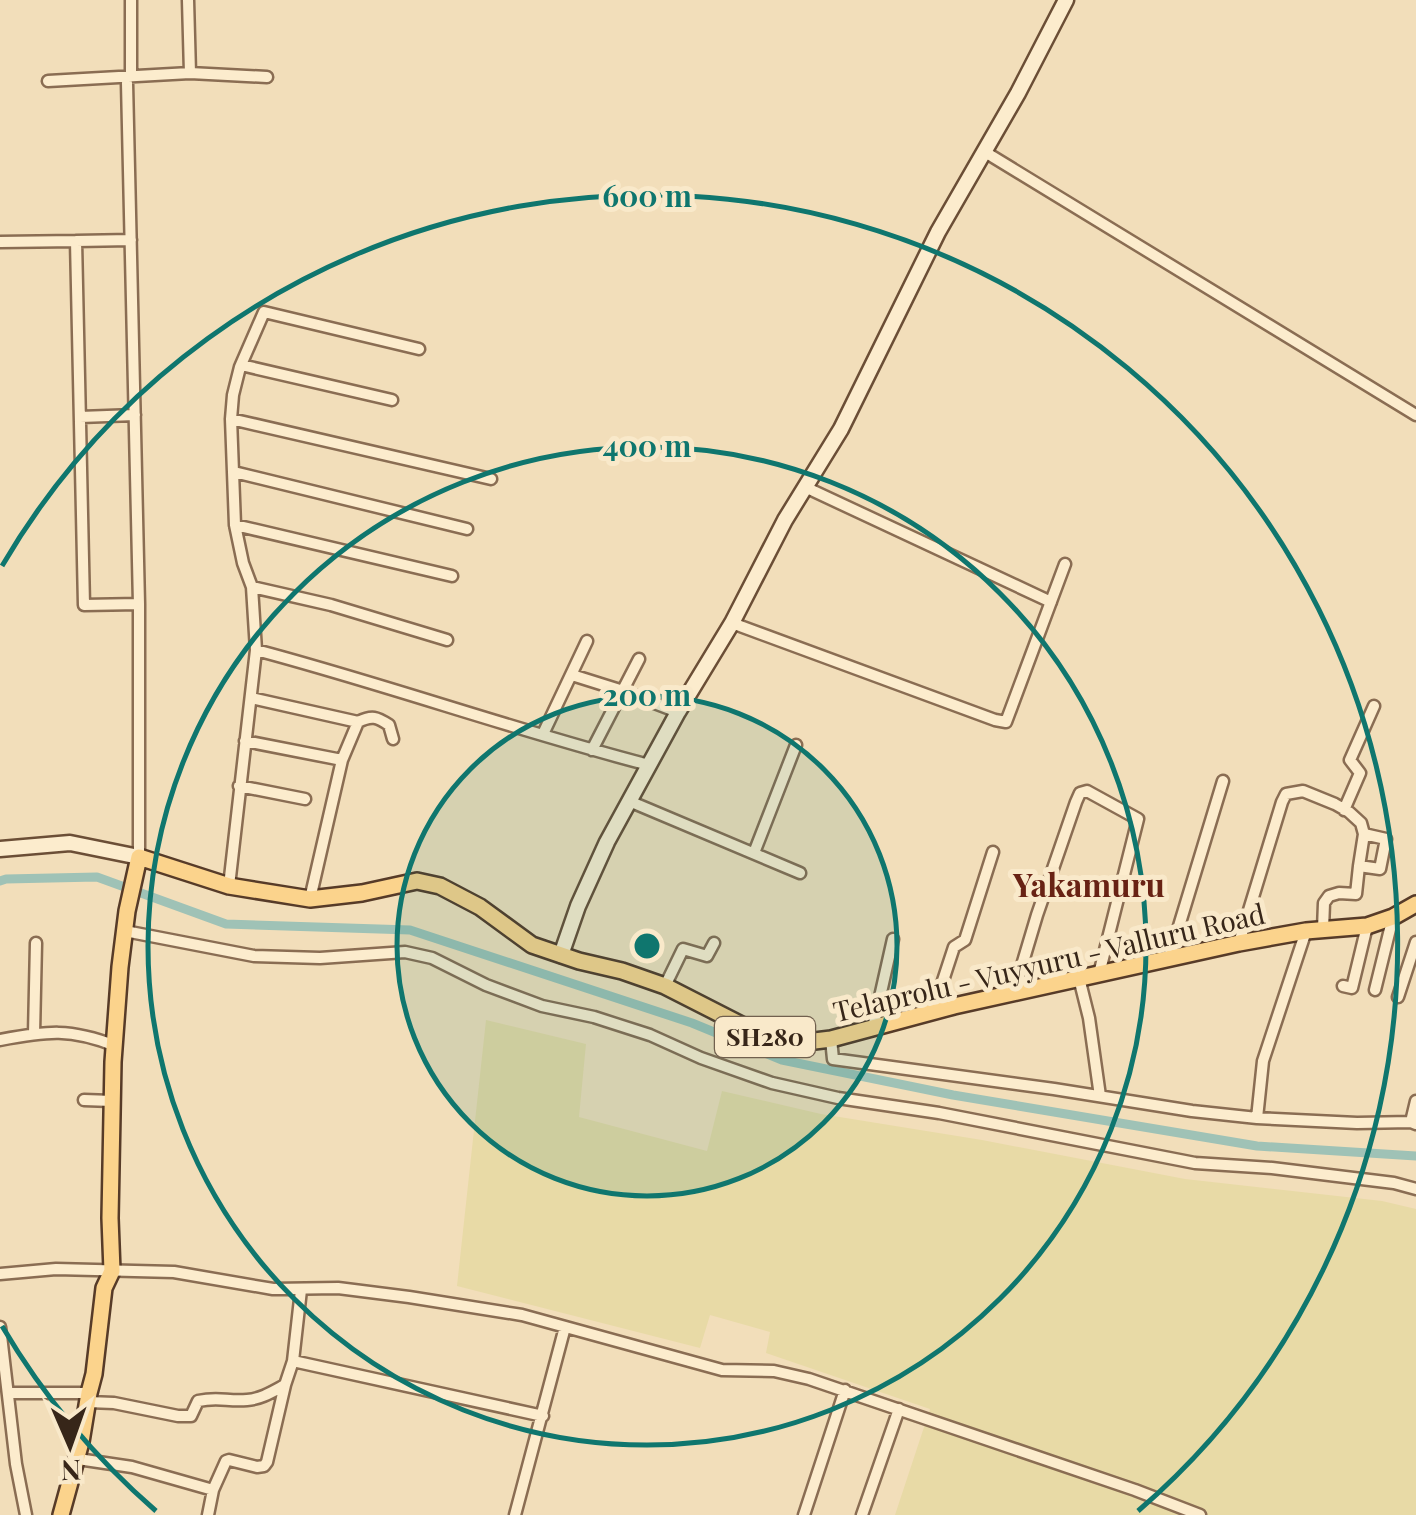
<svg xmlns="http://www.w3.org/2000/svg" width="1416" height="1515" font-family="'Playfair Display',serif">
	<rect width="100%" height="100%" fill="#f2deba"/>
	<path fill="#e8daa6" d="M 486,1020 L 586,1044 L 579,1117 L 707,1151 L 722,1091 L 821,1114 L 982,1140 L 1185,1179 L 1382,1201 L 1416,1209 L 1416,1515 L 895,1515 L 930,1409 L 766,1353 L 770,1332 L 710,1315 L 700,1348 L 457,1286 Z"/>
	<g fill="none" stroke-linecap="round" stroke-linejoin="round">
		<path stroke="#9fc2b6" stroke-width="9" d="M 0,881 L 6,879 L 97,877 L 226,924 L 410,930 L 692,1023 L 782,1060 L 953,1095 L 1257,1146 L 1416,1156"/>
		<defs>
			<path id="street" d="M 188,0 L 190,73
				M 131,75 L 131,0
				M 48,81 L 190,73 L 267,77
				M 127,83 L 139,604 L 139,857
				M 985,152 L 1416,415
				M 131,240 L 76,241 L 84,605 L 139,604
				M 0,242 L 76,241
				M 241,365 L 392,400
				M 80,417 L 135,415
				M 231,419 L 491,479
				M 234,472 L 467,529
				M 805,487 L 1051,602
				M 235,525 L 452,576
				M 252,587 L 331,605 L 447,640
				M 732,623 L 995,720 L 1006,722 L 1065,564
				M 256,650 C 388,685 517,731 649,765
				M 572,675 L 623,691 L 678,712
				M 251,698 L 358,722
				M 543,734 L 587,641
				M 245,741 L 342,760
				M 592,750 L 639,659
				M 239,786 L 305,799
				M 629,801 L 800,873
				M 1344,810 L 1360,773 L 1350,760 L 1374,706
				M 754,853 L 796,745
				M 1359,866 L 1364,834
				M 229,886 L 256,650 L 252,587 L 243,563 L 235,525 L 231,419 L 233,395 L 240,367 L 264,312 L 419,349
				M 310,899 L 342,760 L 358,722 C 372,715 377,717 389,725 L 393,739
				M 125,931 L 254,956 L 320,958 L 405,952 L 432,958 L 486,985 L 542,1006 L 594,1017 L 650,1035 L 701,1058 L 772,1083 L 838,1098 L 939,1113 L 1195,1163 L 1272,1168 L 1394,1183 L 1416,1189
				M 1239,943 L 1282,802 L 1286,794 L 1303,791 L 1335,804 L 1349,812 L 1361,823 L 1364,834 L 1386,839 L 1380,869 L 1359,866 L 1356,894 L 1339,893 L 1329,896 L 1324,903 L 1323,929
				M 1169,959 L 1223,781
				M 1079,978 L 1089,1018 L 1100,1096
				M 665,986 L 683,949 L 707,956 L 714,943
				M 1343,986 L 1352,988 L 1367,926
				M 1375,990 L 1393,917
				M 1014,992 L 1037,915 L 1076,802 L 1080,793 L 1087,791 L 1138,819 L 1099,974
				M 1398,997 L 1416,942
				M 933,1011 L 954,947 L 965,940 L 993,852
				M 873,1028 L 893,939
				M 34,1034 L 36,943
				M 831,1039 L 833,1059 L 1054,1089 L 1192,1111 L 1257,1118 L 1357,1123 L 1411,1122 L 1416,1124
				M 0,1040 C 48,1031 70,1028 116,1046
				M 84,1100 L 112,1101
				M 1257,1118 L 1263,1061 L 1306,931
				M 1411,1122 L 1416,1101
				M 0,1274 L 56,1269 L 174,1272 L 273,1289 L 338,1288 L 409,1297 L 522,1315 L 722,1370 L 774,1371 L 809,1379 L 1135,1490 L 1200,1515
				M 0,1327 L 16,1464 L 26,1515
				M 293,1361 L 543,1416
				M 9,1393 L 89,1393
				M 88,1402 L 114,1403 L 178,1416 L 191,1416 L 198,1401 C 220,1396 227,1402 247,1400 C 261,1399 272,1392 285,1385
				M 78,1459 L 132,1467 L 213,1490
				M 208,1515 L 213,1490 L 226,1461 L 229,1460 L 257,1467 L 264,1466 L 267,1462 L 285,1385 L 293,1361 L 301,1290
				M 515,1515 L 565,1327
				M 804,1515 L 845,1390
				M 862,1515 L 899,1409"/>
			<path id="secondary" d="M 0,849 L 70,843 L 139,857
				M 561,955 L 578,906 L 607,842 L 678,712 L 732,623 L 785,520 L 841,429 L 938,232 L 1018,93 L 1066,0"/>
			<path id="primary" d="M 61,1515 L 81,1442 L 89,1393 L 94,1374 L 104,1288 L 112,1271 L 110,1218 L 113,1062 L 120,967 L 127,911 L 139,857 L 229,886 L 310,899 L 362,893 L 417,881 L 440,886 L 480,907 L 532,945 L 579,961 L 622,971 L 665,986 L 767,1038 L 798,1043 L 831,1039 L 954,1006 L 1239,943 L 1306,931 L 1367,926 L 1393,917 L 1416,904"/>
		</defs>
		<use href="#street" stroke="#8a6d53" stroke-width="15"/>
		<use href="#secondary" stroke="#6b4e36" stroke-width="19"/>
		<use href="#primary" stroke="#573b28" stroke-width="20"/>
		<use href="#street" stroke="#fceccd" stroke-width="10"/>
		<use href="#secondary" stroke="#fceccd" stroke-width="14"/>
		<use href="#primary" stroke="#fbd38c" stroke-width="15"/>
	</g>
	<circle cx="647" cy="946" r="250" fill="#0f766e" fill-opacity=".12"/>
	<g fill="none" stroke="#0f766e" stroke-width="5">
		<circle cx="647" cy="946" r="250"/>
		<circle cx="647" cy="946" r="499"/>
		<path d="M156 1511A749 749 0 0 1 2 1326M2 566A749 749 0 1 1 1138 1511"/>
	</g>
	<g text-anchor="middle" stroke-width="10" stroke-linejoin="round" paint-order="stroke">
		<rect fill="#f9e9ca" stroke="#71604e" stroke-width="2.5" x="715" y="1017" width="100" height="40" rx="8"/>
		<g font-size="25" font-weight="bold" fill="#372619">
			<text x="765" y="1046">SH280</text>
		</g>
		<g font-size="28" fill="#372619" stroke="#f9e9ca">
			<text transform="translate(1049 963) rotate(-13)" y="10">Telaprolu - Vuyyuru - Valluru Road</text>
		</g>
		<g font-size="32" font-weight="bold" fill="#682214" stroke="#f9e9ca">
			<text x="1089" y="897">Yakamuru</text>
		</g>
	</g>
	<circle cx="647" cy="946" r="15" fill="#0f766e" stroke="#f9e9ca" stroke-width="5"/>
	<g font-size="30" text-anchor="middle" font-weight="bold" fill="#0f766e" stroke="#f9e9ca" stroke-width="10" stroke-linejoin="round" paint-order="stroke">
		<text x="647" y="207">600 m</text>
		<text x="647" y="457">400 m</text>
		<text x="647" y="706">200 m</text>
	</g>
	<g transform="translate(70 1445) rotate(178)" stroke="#f9e9ca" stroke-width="8" paint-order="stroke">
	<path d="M0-8L18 38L0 25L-18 38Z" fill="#372619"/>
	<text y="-15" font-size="28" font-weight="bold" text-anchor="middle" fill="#372619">N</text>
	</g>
</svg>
